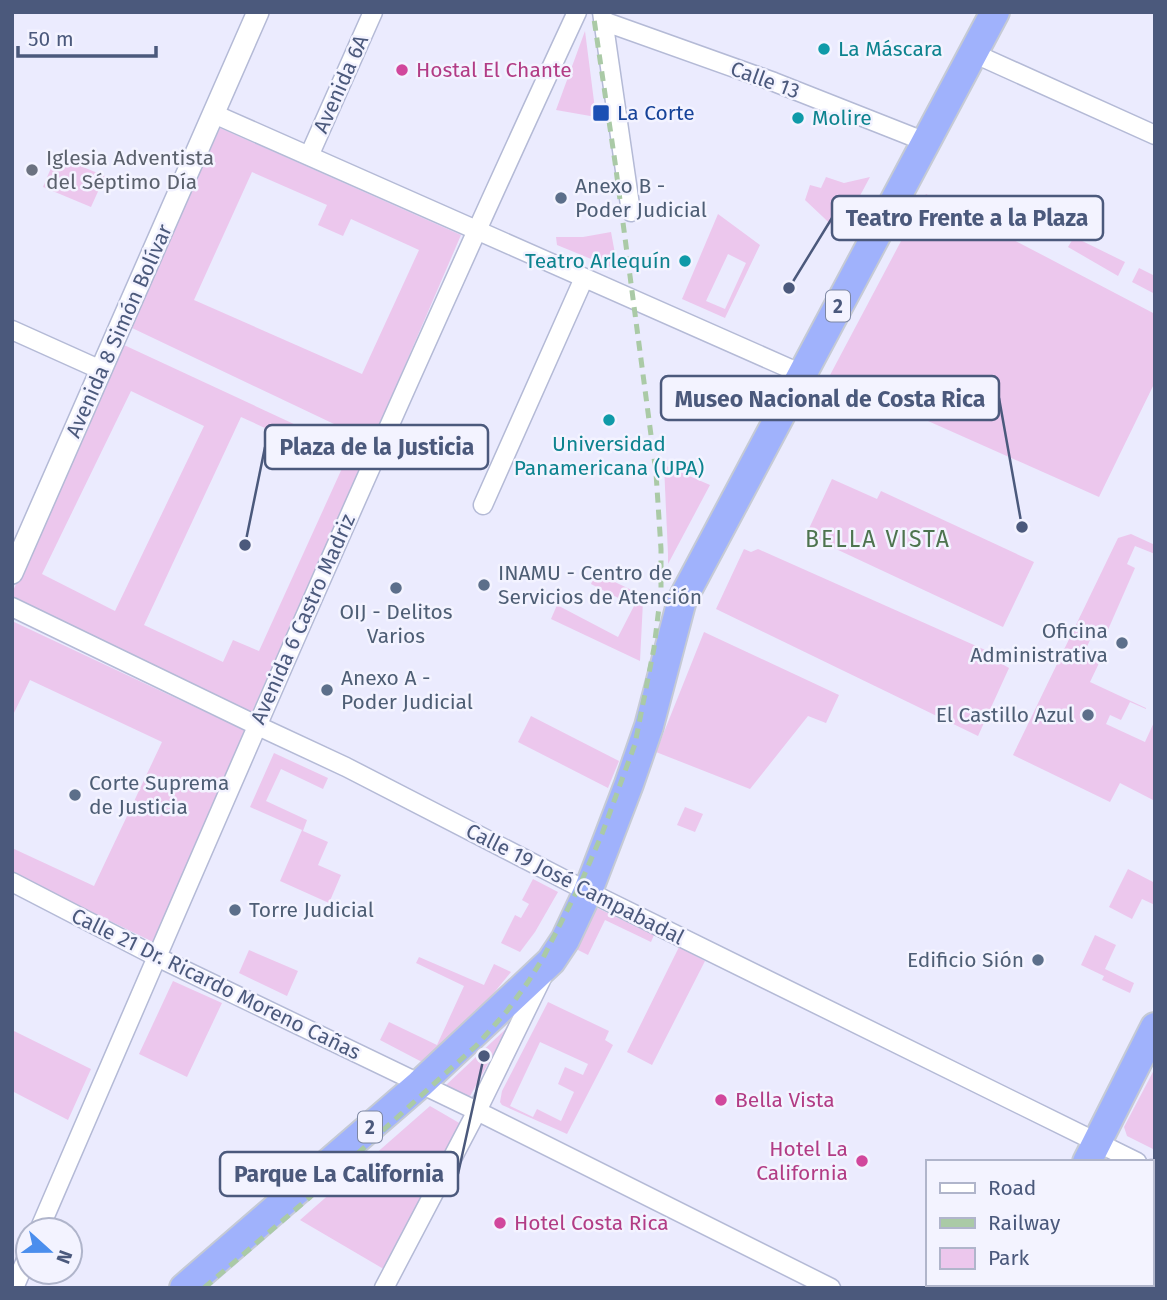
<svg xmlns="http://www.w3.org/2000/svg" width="1167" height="1300" font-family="'Fira Sans',sans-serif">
	<rect width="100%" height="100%" fill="#ebebfe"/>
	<path fill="#ecc7ed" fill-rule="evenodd" d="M 585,31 L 596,117 L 556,110 Z
		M 220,128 L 461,235 L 372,442 L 130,327 ZM 252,172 L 327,205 L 318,225 L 343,236 L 351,219 L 419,250 L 362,374 L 194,300 Z
		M 56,156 L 105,176 L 91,207 L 43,187 Z
		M 826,177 L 844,183 L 870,177 L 840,233 L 805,200 L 810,185 L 821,188 Z
		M 926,194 L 1155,314 L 1155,382 L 1099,497 L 829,377 Z
		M 718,214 L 760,245 L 725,318 L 682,299 ZM 728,254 L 746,263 L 725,309 L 706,301 Z
		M 611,232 L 618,270 L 557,245 L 556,237 L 583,237 Z
		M 1074,237 L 1125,262 L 1118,276 L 1068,247 Z
		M 1139,268 L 1155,276 L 1155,294 L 1132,282 Z
		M 124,345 L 365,457 L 251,714 L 12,598 L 12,593 ZM 131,391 L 204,426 L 115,611 L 42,574 ZM 241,417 L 344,464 L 259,651 L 233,640 L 223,662 L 144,625 Z
		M 664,465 L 710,485 L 668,564 L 668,554 Z
		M 832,479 L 877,499 L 881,491 L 1034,562 L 1003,627 L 806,535 Z
		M 1131,534 L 1155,545 L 1155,554 L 1135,546 L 1127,564 L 1135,568 L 1107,632 L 1096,627 L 1084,653 L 1100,661 L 1090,682 L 1146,708 L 1146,709 L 1130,702 L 1121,720 L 1110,715 L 1106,724 L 1145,742 L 1155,720 L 1155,801 L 1120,783 L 1110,802 L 1013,755 L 1118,538 Z
		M 744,549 L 751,552 L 758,549 L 1001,657 L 1002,664 L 1009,668 L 978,736 L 716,609 Z
		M 596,573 L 640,594 L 643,601 L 640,661 L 551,619 L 557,605 L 618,637 L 634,606 L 591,584 Z
		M 12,621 L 246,731 L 155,943 L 12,873 L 12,848 L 94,886 L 162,742 L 30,680 L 12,717 Z
		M 704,632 L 839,695 L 826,723 L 808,716 L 750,789 L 656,752 Z
		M 531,716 L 619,761 L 608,788 L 518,742 Z
		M 274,753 L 328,778 L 323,789 L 281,769 L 266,801 L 307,820 L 303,831 L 328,842 L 318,865 L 341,875 L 329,903 L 280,881 L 302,830 L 250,807 Z
		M 685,807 L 703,814 L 695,832 L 677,825 Z
		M 1128,869 L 1155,883 L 1155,905 L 1142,899 L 1132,919 L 1109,907 Z
		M 533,879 L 558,892 L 535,932 L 520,952 L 501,943 L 515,915 L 521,918 L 529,904 L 522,900 Z
		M 593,906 L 654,935 L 651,942 L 605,920 L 588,955 L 572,947 Z
		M 1095,935 L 1116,945 L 1105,969 L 1134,983 L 1130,993 L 1102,980 L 1104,976 L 1081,965 Z
		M 679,947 L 705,961 L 652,1065 L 627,1052 Z
		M 249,950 L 298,971 L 287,996 L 239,973 Z
		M 419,957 L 484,985 L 494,964 L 511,972 L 474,1017 L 453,1037 L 422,1062 L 380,1040 L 389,1022 L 437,1045 L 464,986 L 416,963 Z
		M 173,981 L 222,1003 L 187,1077 L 139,1054 Z
		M 548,1002 L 609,1031 L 605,1040 L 613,1045 L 567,1134 L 502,1105 L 500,1102 L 502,1091 ZM 540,1042 L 588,1064 L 583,1075 L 565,1067 L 558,1084 L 574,1092 L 561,1121 L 537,1109 L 533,1117 L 510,1106 Z
		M 509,1026 L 469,1098 L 445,1086 Z
		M 12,1030 L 91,1069 L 68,1120 L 12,1091 Z
		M 1155,1068 L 1155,1150 L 1127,1136 L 1124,1127 Z
		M 430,1106 L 461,1124 L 387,1271 L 300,1220 Z"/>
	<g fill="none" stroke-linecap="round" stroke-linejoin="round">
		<defs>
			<path id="minor" d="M 602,12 L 631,212
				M 603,21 L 774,82 L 926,142
				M 973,53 L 1155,135
				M 214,114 L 802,374
				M 309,156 L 373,12
				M 12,330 L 101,370
				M 483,505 L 584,278
				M 12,607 L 256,725 L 346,767 L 579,887 L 1137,1162
				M 12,882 L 157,957 L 477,1111 L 831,1288
				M 1151,1169 L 1155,1170
				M 39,1230 C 215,822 390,415 577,12
				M 14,1288 L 28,1255
				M 384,1288 L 477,1111 L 543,976"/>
			<path id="tertiary" d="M 12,573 L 258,12"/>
			<path id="trunk" d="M 1087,1162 L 1155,1027
				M 184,1288 L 420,1084 L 551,961 L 565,940 L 588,891 L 629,784 L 649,726 L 682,600 L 995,12
				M 1024,1288 L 1025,1284"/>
		</defs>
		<use href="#minor" stroke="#b4bad6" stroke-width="21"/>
		<use href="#tertiary" stroke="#b4bad6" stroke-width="24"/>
		<use href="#trunk" stroke="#c5cad5" stroke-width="32"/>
		<use href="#minor" stroke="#fff" stroke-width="18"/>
		<use href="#tertiary" stroke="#fff" stroke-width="21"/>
		<use href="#trunk" stroke="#a0b2fc" stroke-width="28"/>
		<path stroke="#aacaa6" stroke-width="5" stroke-dasharray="10 7" stroke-linecap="butt" d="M 204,1288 L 310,1197 L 449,1070 L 476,1046 L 507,1011 L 528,982 L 543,958 L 579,887 L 602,834 L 635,744 L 654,648 L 661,591 L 661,549 L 656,473 L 615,162 L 593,12"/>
	</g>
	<g fill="#0f9aa8" stroke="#f3f3ff" stroke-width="2.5">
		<circle cx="824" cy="49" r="7"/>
		<circle cx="798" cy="118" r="7"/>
		<circle cx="685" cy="261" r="7"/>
		<circle cx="609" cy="420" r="7"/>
	</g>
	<g fill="#d1479c" stroke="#f3f3ff" stroke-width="2.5">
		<circle cx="402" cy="70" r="7"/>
		<circle cx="721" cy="1100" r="7"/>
		<circle cx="862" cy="1161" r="7"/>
		<circle cx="500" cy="1223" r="7"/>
	</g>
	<rect fill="#1a4fb4" stroke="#f3f3ff" stroke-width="2.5" x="592" y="104" width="18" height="18" rx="3.5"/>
	<circle fill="#6b7280" stroke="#f3f3ff" stroke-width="2.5" cx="32" cy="170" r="7"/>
	<g fill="#5c6f8a" stroke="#f3f3ff" stroke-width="2.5">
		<circle cx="561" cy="198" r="7"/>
		<circle cx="484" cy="585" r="7"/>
		<circle cx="396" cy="588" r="7"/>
		<circle cx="1122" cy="643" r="7"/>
		<circle cx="327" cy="690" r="7"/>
		<circle cx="1088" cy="715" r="7"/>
		<circle cx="75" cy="795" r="7"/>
		<circle cx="235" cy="910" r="7"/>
		<circle cx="1038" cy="960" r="7"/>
	</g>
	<g text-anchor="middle" stroke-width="5" stroke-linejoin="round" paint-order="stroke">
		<g fill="#f3f3ff" stroke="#7d87a3" stroke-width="2">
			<rect x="826" y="290.5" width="24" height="31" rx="5"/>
			<rect x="358" y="1111.5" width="24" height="31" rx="5"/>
		</g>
		<g font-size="19" font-weight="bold" fill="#4b597c">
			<text x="838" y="313">2</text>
			<text x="370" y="1134">2</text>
		</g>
		<g font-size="21" fill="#0d838f" stroke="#f3f3ff" text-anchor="start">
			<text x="838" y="56">La Máscara</text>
			<text x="812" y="125">Molire</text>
			<text x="671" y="268" text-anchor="end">Teatro Arlequín</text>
			<text x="609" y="451" text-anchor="middle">Universidad<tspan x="609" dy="24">Panamericana (UPA)</tspan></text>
		</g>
		<g font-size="21" fill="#b23c85" stroke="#f3f3ff" text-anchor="start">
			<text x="416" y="77">Hostal El Chante</text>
			<text x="735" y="1107">Bella Vista</text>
			<text x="848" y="1156" text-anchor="end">Hotel La<tspan x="848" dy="24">California</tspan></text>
			<text x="514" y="1230">Hotel Costa Rica</text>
		</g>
		<g font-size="21" fill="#4b597c" stroke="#f3f3ff">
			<text transform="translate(765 80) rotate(20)" y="7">Calle 13</text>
			<text transform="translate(341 84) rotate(-66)" y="7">Avenida 6A</text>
			<text transform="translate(119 331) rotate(-66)" y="7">Avenida 8 Simón Bolívar</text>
			<text transform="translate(303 619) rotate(-66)" y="7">Avenida 6 Castro Madriz</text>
			<text transform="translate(575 884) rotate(27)" y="7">Calle 19 José Campabadal</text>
			<text transform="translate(216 984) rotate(26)" y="7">Calle 21 Dr. Ricardo Moreno Cañas</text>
		</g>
		<g font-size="21" fill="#164399" stroke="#f3f3ff" text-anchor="start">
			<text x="617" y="120">La Corte</text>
		</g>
		<g font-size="21" fill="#5b616d" stroke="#f3f3ff" text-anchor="start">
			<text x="46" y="165">Iglesia Adventista<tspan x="46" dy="24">del Séptimo Día</tspan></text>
		</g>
		<g font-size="21" fill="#4e5e75" stroke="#f3f3ff" text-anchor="start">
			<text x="575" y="193">Anexo B -<tspan x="575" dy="24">Poder Judicial</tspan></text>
			<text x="498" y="580">INAMU - Centro de<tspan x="498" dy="24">Servicios de Atención</tspan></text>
			<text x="396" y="619" text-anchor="middle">OIJ - Delitos<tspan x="396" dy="24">Varios</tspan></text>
			<text x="1108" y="638" text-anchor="end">Oficina<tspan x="1108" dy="24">Administrativa</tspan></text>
			<text x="341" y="685">Anexo A -<tspan x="341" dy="24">Poder Judicial</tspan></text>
			<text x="1074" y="722" text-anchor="end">El Castillo Azul</text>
			<text x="89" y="790">Corte Suprema<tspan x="89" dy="24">de Justicia</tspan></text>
			<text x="249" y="917">Torre Judicial</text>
			<text x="1024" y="967" text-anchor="end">Edificio Sión</text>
		</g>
		<g font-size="23" letter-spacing="2" fill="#4e744f" stroke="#f3f3ff">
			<text x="878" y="547">BELLA VISTA</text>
		</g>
	</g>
	<path fill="none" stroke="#4b597c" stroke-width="2.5" d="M789 288L832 218M1022 527L999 398M245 545L265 447M484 1056L458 1174"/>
	<g fill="#4b597c" stroke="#f3f3ff" stroke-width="2.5">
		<circle cx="789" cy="288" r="7"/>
		<circle cx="1022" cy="527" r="7"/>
		<circle cx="245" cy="545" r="7"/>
		<circle cx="484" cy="1056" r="7"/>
	</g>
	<g fill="#f3f3ff" stroke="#4b597c" stroke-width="2.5">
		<rect x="832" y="196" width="271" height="44" rx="7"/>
		<rect x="661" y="376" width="338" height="44" rx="7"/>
		<rect x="265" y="425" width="223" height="44" rx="7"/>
		<rect x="220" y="1152" width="238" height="44" rx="7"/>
	</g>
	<g font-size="23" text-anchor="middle" font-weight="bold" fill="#4b597c">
		<text x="967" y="226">Teatro Frente a la Plaza</text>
		<text x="830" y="407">Museo Nacional de Costa Rica</text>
		<text x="377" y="455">Plaza de la Justicia</text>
		<text x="339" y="1182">Parque La California</text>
	</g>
	<rect width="1167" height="1300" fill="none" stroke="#4b597c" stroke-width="28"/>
	<rect x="926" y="1160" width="228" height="126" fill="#f3f3ff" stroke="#b0b5cb" stroke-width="2"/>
	<rect x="940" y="1183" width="35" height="10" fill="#ffffff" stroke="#b0b5cb" stroke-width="2"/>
	<text x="988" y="1195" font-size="21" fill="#4b597c">Road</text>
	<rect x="940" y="1218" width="35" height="10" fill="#aacaa6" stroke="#b0b5cb" stroke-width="2"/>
	<text x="988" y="1230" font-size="21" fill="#4b597c">Railway</text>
	<rect x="940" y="1248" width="35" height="21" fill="#ecc7ed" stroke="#b0b5cb" stroke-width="2"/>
	<text x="988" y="1265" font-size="21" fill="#4b597c">Park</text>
	<g transform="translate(49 1251) rotate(111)"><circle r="33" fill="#f3f3ff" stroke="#b0b5cb" stroke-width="2"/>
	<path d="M0-5L12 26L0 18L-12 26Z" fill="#4b8eed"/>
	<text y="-10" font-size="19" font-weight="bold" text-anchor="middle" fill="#4b597c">N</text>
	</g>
	<path d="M18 46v10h138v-10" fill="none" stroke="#4b597c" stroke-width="3.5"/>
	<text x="28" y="46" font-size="21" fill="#4b597c" stroke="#f3f3ff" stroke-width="5" paint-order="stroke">50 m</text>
</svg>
